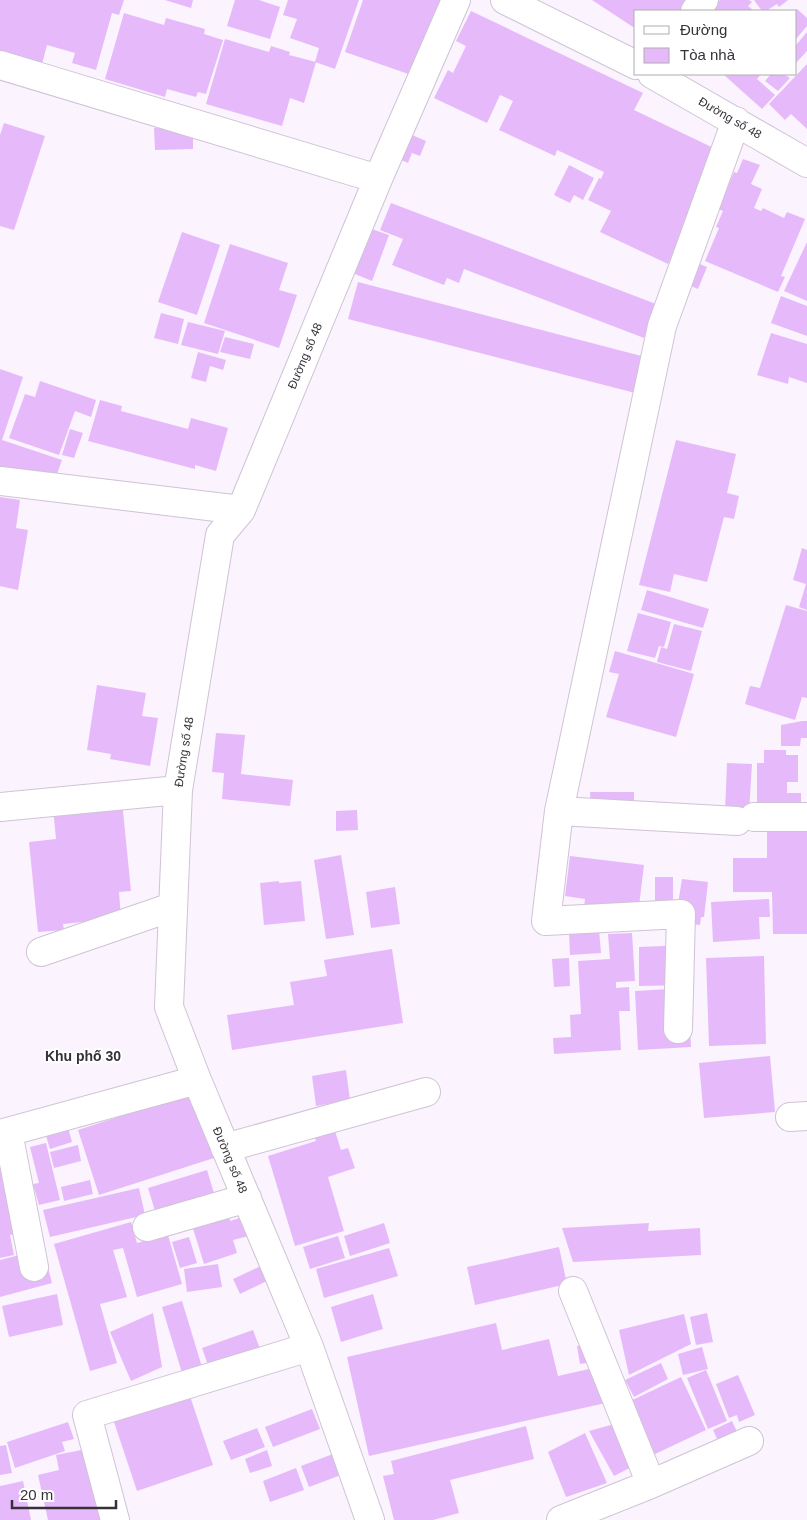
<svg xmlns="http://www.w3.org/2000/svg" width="807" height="1520" font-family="Helvetica,sans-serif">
	<rect width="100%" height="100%" fill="#fbf3fe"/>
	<path fill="#e6bafa" d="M 0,0 L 124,0 L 119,15 L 112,13 L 96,70 L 72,63 L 75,53 L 47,45 L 41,68 L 0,57 Z
		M 165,0 L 193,0 L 191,8 Z
		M 235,0 L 259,0 L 280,7 L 270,39 L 227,26 Z
		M 288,0 L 359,0 L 335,69 L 315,62 L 319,48 L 290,38 L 297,19 L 283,15 Z
		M 363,0 L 450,0 L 417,77 L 345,52 Z
		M 592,0 L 694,0 L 687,11 L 636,11 L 636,29 Z
		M 720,0 L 749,0 L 752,2 L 748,6 L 754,11 L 710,11 Z
		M 754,0 L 788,0 L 779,7 L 777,4 L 766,11 L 762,11 Z
		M 797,9 L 807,18 L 807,26 L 796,39 L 795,11 Z
		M 471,11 L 643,93 L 634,110 L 722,152 L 668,264 L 600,232 L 611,211 L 588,200 L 599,178 L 601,179 L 604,172 L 557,150 L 555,156 L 499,130 L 513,101 L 500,95 L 487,123 L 434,98 L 448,70 L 453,73 L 466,46 L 456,41 Z
		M 124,13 L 164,25 L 166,18 L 205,29 L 204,34 L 223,40 L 206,94 L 198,92 L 196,97 L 167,89 L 165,97 L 105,79 Z
		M 807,32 L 807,51 L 796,63 L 796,45 Z
		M 225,39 L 269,52 L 271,46 L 290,52 L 289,55 L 316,62 L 304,103 L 290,98 L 282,126 L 206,104 Z
		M 807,64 L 807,129 L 791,114 L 785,120 L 769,104 Z
		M 723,74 L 761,74 L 757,79 L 775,95 L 762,109 Z
		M 771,74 L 787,74 L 785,75 L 790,78 L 778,91 L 765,81 Z
		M 4,123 L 45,136 L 14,230 L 0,226 L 0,135 Z
		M 154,128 L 180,128 L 193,131 L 193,149 L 155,150 Z
		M 403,131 L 426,141 L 420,156 L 412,153 L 408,163 L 392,156 Z
		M 743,159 L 760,165 L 751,184 L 762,189 L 754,208 L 761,211 L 763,208 L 784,218 L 787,212 L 805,219 L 781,276 L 785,277 L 778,292 L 705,261 L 719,228 L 716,227 L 723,211 L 718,209 L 734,172 L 737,173 Z
		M 569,165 L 594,178 L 583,200 L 574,195 L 570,203 L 554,195 Z
		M 391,203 L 656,304 L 644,338 L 464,269 L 459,283 L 447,278 L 444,285 L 392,265 L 403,239 L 380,230 Z
		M 363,226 L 389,235 L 372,281 L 355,274 L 356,269 L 348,266 Z
		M 182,232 L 220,245 L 197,315 L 158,302 Z
		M 807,242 L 807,301 L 784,291 Z
		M 230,244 L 288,263 L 279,290 L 297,295 L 279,348 L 204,323 Z
		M 690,260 L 707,267 L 698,289 L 681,282 Z
		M 358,282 L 653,359 L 643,395 L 348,319 Z
		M 781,296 L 807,306 L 807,336 L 771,323 Z
		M 161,313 L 184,319 L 178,344 L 154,338 Z
		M 188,322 L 225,331 L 218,354 L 181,345 Z
		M 771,333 L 807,344 L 807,383 L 789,377 L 788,384 L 757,375 Z
		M 225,337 L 254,344 L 250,359 L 220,352 Z
		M 198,352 L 226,360 L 223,370 L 210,366 L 206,382 L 191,378 Z
		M 0,369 L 23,377 L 2,440 L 62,460 L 50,494 L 0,477 Z
		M 40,381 L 96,400 L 91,417 L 75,411 L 59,455 L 9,438 L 25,394 L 35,397 Z
		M 100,400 L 122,406 L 121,411 L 188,429 L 191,418 L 228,428 L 216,471 L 195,465 L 195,469 L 88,441 Z
		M 70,429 L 83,433 L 74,458 L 62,455 Z
		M 676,440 L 736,454 L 727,493 L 739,496 L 734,519 L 724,517 L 707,582 L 674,574 L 670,592 L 639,585 Z
		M 0,497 L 20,500 L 16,528 L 28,530 L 18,590 L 0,586 Z
		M 802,548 L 807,550 L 807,610 L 799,607 L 806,584 L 793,580 Z
		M 647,590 L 709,609 L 703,628 L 641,610 Z
		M 786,605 L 807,611 L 807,698 L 802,697 L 795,720 L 745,704 L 750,686 L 760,688 Z
		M 638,613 L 671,622 L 664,647 L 659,646 L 655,658 L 627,651 Z
		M 674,624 L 702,631 L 691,671 L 657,662 L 661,647 L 667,649 Z
		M 615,651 L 694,674 L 676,737 L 606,717 L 619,674 L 609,672 Z
		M 97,685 L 146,693 L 142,716 L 158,718 L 150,766 L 110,759 L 111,754 L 87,750 Z
		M 802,721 L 807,721 L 807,738 L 801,738 L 800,746 L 781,746 L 781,725 Z
		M 216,733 L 245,735 L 241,774 L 293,780 L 290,806 L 222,799 L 224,773 L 212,772 Z
		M 764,750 L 786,750 L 786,755 L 798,755 L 798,782 L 787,782 L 787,793 L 801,793 L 801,814 L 757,813 L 757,763 L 764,763 Z
		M 727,763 L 752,764 L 749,813 L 725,812 Z
		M 590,792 L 634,792 L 634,816 L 591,816 Z
		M 122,801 L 131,891 L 119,892 L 121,918 L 63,924 L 64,930 L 38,932 L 29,842 L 56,839 L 53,808 Z
		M 357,810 L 358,830 L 336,831 L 336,811 Z
		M 767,831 L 807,831 L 807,934 L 773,934 L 772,892 L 733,892 L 733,858 L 767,858 Z
		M 341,855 L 354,935 L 326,939 L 314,860 Z
		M 570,856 L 644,865 L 637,922 L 583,916 L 585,899 L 565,896 Z
		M 655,877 L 673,877 L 673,910 L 655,910 Z
		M 682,879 L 708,882 L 704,917 L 701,917 L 700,925 L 675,922 Z
		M 279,881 L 279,883 L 301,881 L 305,921 L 264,925 L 260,883 Z
		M 395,887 L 400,924 L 371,928 L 366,892 Z
		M 769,899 L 770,917 L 759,917 L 760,939 L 713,942 L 711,902 Z
		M 599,929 L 601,953 L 570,955 L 569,931 Z
		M 632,933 L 635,981 L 616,982 L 616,988 L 629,987 L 630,1011 L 619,1011 L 621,1050 L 554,1054 L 553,1038 L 571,1037 L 570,1015 L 581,1014 L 578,961 L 610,959 L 608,934 Z
		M 689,945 L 693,985 L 639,986 L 639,947 Z
		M 392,949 L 403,1023 L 232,1050 L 227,1015 L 294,1005 L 290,982 L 327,976 L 324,960 Z
		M 764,956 L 766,1044 L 709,1046 L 706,958 Z
		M 569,958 L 570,986 L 554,987 L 552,959 Z
		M 688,988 L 691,1047 L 638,1050 L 635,991 Z
		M 770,1056 L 775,1112 L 704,1118 L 699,1063 Z
		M 346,1070 L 350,1100 L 316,1106 L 312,1076 Z
		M 195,1092 L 217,1157 L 99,1195 L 78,1130 Z
		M 66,1120 L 72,1142 L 50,1149 L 43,1126 Z
		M 335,1131 L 341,1150 L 348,1148 L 355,1168 L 328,1177 L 344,1231 L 295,1246 L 268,1156 L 316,1141 L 315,1138 Z
		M 46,1143 L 60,1200 L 39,1205 L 33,1184 L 39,1183 L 30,1147 Z
		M 78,1145 L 81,1161 L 54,1168 L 50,1152 Z
		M 0,1159 L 30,1231 L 10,1235 L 14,1255 L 0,1258 Z
		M 207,1170 L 217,1203 L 158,1221 L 148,1188 Z
		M 90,1180 L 93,1194 L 64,1201 L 61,1187 Z
		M 139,1188 L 145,1215 L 50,1237 L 43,1210 Z
		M 227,1207 L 230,1221 L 243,1217 L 249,1236 L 233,1240 L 237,1253 L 204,1264 L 190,1219 Z
		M 131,1222 L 137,1243 L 168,1235 L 182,1284 L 137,1297 L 123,1248 L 113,1250 L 127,1297 L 100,1304 L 117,1363 L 90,1371 L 54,1244 Z
		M 384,1223 L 390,1243 L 350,1256 L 344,1236 Z
		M 649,1223 L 648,1231 L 700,1228 L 701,1255 L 573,1262 L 562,1228 Z
		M 338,1236 L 345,1258 L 310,1269 L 303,1247 Z
		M 189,1237 L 197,1263 L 180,1268 L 172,1242 Z
		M 559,1247 L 567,1284 L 475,1305 L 467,1267 Z
		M 389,1248 L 398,1276 L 324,1298 L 316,1269 Z
		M 43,1249 L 52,1283 L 0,1297 L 0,1260 Z
		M 218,1264 L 222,1287 L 187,1292 L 184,1269 Z
		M 261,1266 L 267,1281 L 240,1294 L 233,1279 Z
		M 57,1294 L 63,1325 L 9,1337 L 2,1306 Z
		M 373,1294 L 383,1329 L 341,1342 L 331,1307 Z
		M 182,1301 L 202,1367 L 182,1373 L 162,1307 Z
		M 153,1313 L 162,1367 L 131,1381 L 110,1332 Z
		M 707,1313 L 713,1342 L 696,1345 L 690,1317 Z
		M 684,1314 L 691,1344 L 629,1375 L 619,1330 Z
		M 496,1323 L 502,1350 L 549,1339 L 558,1376 L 611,1364 L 619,1400 L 369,1456 L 347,1357 Z
		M 253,1330 L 260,1349 L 209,1368 L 202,1348 Z
		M 601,1342 L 604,1360 L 580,1364 L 577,1346 Z
		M 702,1347 L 708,1369 L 683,1375 L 678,1354 Z
		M 661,1363 L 668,1379 L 634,1397 L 625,1380 Z
		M 706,1370 L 727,1421 L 708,1429 L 687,1378 Z
		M 738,1375 L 755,1415 L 739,1422 L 737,1415 L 729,1418 L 716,1384 Z
		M 681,1377 L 706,1430 L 653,1455 L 628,1402 Z
		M 188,1390 L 213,1465 L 137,1491 L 112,1416 Z
		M 312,1409 L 320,1429 L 273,1447 L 265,1427 Z
		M 732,1421 L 739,1436 L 720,1445 L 713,1430 Z
		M 68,1422 L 74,1439 L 62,1442 L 65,1451 L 15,1468 L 7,1442 Z
		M 618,1423 L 651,1457 L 614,1476 L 589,1431 Z
		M 526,1426 L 534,1459 L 450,1480 L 459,1513 L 433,1520 L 394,1520 L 383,1476 L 394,1474 L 391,1461 Z
		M 257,1428 L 265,1447 L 231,1460 L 223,1441 Z
		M 585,1433 L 607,1483 L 566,1497 L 548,1452 Z
		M 6,1445 L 12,1473 L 0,1475 L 0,1446 Z
		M 102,1446 L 111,1520 L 48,1520 L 38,1475 L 59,1470 L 56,1455 Z
		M 267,1450 L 272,1466 L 250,1473 L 245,1459 Z
		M 333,1454 L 341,1475 L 309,1487 L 301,1466 Z
		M 296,1468 L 304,1490 L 270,1502 L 263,1481 Z
		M 23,1481 L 31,1520 L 0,1520 L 0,1486 Z"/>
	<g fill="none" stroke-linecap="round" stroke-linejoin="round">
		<defs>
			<path id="minor" d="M 505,0 L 636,65
				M 695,11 L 704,0
				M 0,65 L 378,179
				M 652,74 L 807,163
				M 0,481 L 241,510
				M 0,807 L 178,790
				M 559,811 L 737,821
				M 754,817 L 807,817
				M 41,952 L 172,907
				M 678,1029 L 681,914 L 546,921 L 559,811 L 662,326 L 736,121
				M 790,1117 L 807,1116
				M 8,1132 L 34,1267
				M 0,1134 L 197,1080
				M 225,1148 L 426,1092
				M 147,1227 L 247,1198
				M 651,1484 L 749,1441
				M 115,1520 L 87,1415 L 309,1347
				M 370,1520 L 309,1347 L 197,1080 L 169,1007 L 178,790 L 220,535 L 241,510 L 378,179 L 456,0
				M 561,1520 L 651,1484 L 573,1291"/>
		</defs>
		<use href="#minor" stroke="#cfc3d5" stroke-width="30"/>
		<use href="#minor" stroke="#fff" stroke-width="28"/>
	</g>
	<g text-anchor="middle" stroke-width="4" stroke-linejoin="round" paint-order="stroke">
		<g font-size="12" fill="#363138" stroke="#fff">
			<text transform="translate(730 118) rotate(30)" y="4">Đường số 48</text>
			<text transform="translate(305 356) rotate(-67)" y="4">Đường số 48</text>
			<text transform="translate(184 752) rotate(-81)" y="4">Đường số 48</text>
			<text transform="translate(230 1160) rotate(67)" y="4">Đường số 48</text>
		</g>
		<g font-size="14" font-weight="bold" fill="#363138" stroke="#fff">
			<text x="83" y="1061">Khu phố 30</text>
		</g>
	</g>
	<rect x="634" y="10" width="162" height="65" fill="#ffffff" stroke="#afadaf"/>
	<rect x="644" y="26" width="25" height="8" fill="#ffffff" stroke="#afadaf"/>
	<text x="680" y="35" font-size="15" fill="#363138">Đường</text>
	<rect x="644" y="48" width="25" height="15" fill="#e6bafa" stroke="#afadaf"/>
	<text x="680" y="60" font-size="15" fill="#363138">Tòa nhà</text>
	<path d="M12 1500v8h104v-8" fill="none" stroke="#363138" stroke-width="2.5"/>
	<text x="20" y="1500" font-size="15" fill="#363138" stroke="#ffffff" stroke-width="4" paint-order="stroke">20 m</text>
</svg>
